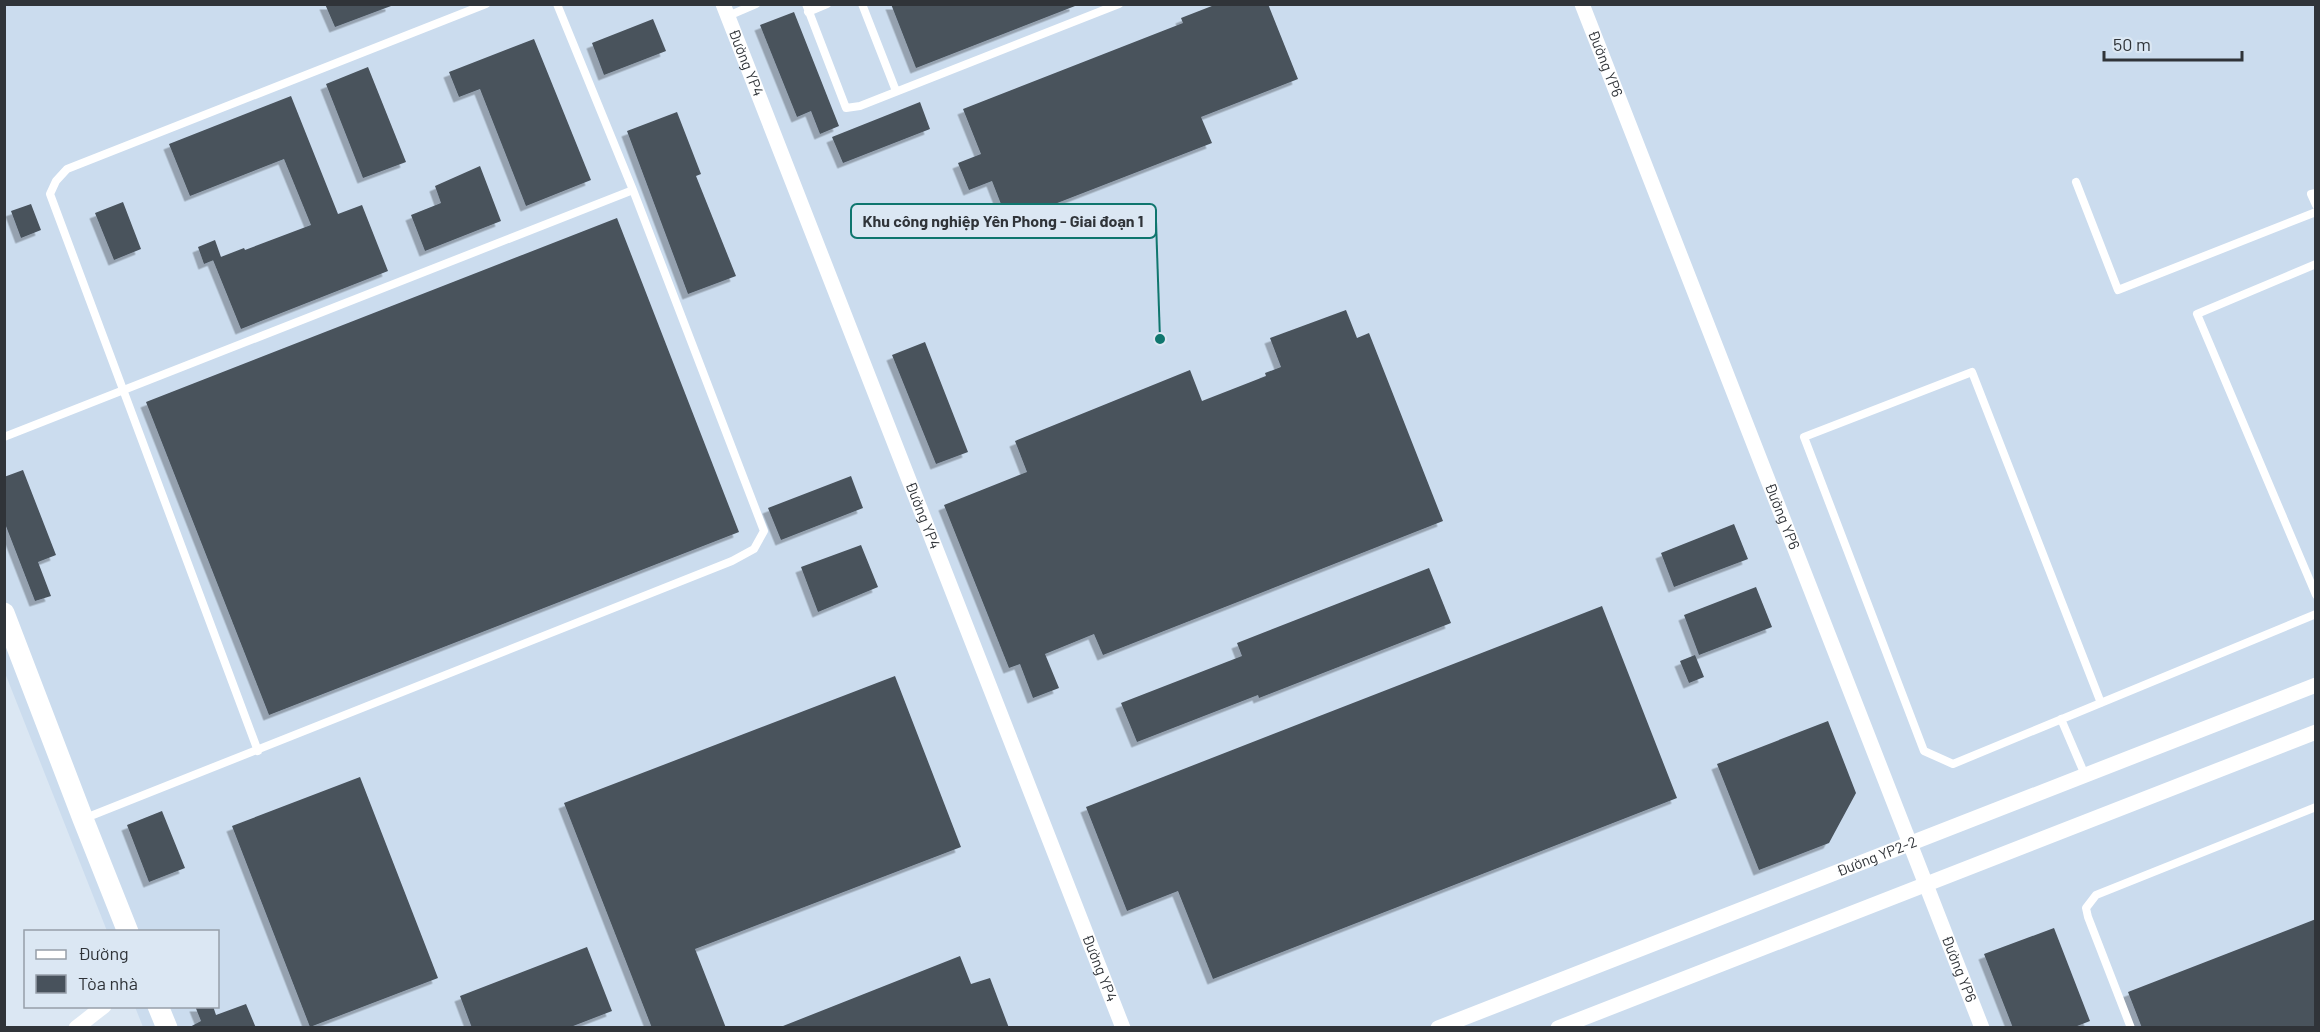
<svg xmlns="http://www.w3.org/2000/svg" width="2320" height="1032" font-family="Barlow,sans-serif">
	<defs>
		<filter id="shadow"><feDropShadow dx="-5.5" dy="5.5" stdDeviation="0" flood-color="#0004"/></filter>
	</defs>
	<rect width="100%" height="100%" fill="#dbe7f3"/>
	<path fill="#cbdcee" d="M 5,5 L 2315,5 L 2315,1027 L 143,1027 L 135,1007 L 218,1006 L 218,932 L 107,931 L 5,673 Z"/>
	<path fill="#48525c" filter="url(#shadow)" d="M 325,4 L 391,4 L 391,6 L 335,27 Z
		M 891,4 L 1075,4 L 1075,6 L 916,68 Z
		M 1217,4 L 1268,4 L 1298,79 L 1201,117 L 1212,143 L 1008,222 L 992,181 L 969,190 L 958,163 L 981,154 L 963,109 L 1183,23 L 1181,18 Z
		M 794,12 L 839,126 L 820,134 L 811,111 L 797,117 L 760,25 Z
		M 653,19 L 666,51 L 604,75 L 592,43 Z
		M 534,39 L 591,180 L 526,206 L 480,89 L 459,97 L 449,72 Z
		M 368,67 L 406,162 L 363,178 L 326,84 Z
		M 291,96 L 338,214 L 362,205 L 388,271 L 241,329 L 213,260 L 244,248 L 245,250 L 311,225 L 284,159 L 190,196 L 169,144 Z
		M 920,102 L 930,129 L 843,163 L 832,137 Z
		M 677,112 L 701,174 L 696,176 L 736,276 L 688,294 L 627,131 Z
		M 480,166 L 501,221 L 425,251 L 411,215 L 441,203 L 435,186 Z
		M 123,202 L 141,249 L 114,260 L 95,213 Z
		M 31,204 L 41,230 L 21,238 L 11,211 Z
		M 617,218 L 739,532 L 269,715 L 146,402 Z
		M 215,240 L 221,257 L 204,264 L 198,247 Z
		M 1346,310 L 1357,338 L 1369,333 L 1443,521 L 1103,655 L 1094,634 L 1045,654 L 1059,688 L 1033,698 L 1020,664 L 1009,668 L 944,505 L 1027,472 L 1015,441 L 1190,370 L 1202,401 L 1266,376 L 1265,373 L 1281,367 L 1270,338 Z
		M 925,342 L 968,452 L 936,464 L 892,355 Z
		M 23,470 L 56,555 L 38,562 L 51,596 L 35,601 L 4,521 L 4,477 Z
		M 851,476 L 863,508 L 781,540 L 768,508 Z
		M 1734,524 L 1748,559 L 1674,587 L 1661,553 Z
		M 861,545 L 878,587 L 818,612 L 801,567 Z
		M 1429,568 L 1451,623 L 1259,698 L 1258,695 L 1137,742 L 1121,703 L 1242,656 L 1237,643 Z
		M 1756,587 L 1772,627 L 1699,655 L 1684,615 Z
		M 1602,606 L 1677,798 L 1213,979 L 1178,891 L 1127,911 L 1086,807 Z
		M 1695,655 L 1704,677 L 1689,683 L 1680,661 Z
		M 895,676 L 961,847 L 695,949 L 726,1028 L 652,1028 L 564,803 Z
		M 1828,721 L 1856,793 L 1829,843 L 1759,870 L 1717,764 Z
		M 360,777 L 438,978 L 310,1027 L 232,826 Z
		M 162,811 L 185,868 L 149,882 L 127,825 Z
		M 2316,919 L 2316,1028 L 2142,1028 L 2128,992 Z
		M 2054,928 L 2090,1021 L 2072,1028 L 2013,1028 L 1984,954 Z
		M 587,947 L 612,1011 L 568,1028 L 472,1028 L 460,996 Z
		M 960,956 L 971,984 L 990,978 L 1009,1028 L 778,1028 Z
		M 246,1004 L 256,1028 L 188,1028 L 201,1021 L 195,1006 L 213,1006 L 216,1015 Z"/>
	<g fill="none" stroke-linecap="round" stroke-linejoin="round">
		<path stroke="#fff" stroke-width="8" d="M 806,4 L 846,108 L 860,106 L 1119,4
			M 862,4 L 896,91
			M 808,12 L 827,4
			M 728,16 L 756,4
			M 2076,182 L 2118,290 L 2316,212
			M 2316,193 L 2311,194 L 2316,205
			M 2316,264 L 2197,314 L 2316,595
			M 4,437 L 633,190
			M 2101,703 L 1972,372 L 1804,437 L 1924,751 L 1953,764 L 2316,614
			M 2061,719 L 2085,775
			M 258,751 L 50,194 L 56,181 L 67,169 L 486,4
			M 83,819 L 732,561 L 754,549 L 764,531 L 633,190 L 557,4
			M 2131,1028 L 2088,917 L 2086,908 L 2096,895 L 2316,807"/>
		<g stroke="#fff" stroke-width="15">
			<path id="s1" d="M 723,4 L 1123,1028"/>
			<path id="s2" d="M 1582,4 L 1982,1028"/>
			<path d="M 76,1028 L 104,1006"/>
			<path id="s3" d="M 1438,1028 L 2316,685"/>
			<path d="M 1558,1028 L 2316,732"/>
		</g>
		<path stroke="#fff" stroke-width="21" d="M 4,613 L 83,819 L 128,932
			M 158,1006 L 167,1028"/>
	</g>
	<g text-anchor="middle" stroke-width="6" stroke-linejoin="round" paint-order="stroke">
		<g font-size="15" fill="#303439" stroke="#dbe7f3">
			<text dy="5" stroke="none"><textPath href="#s1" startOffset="63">Đường YP4</textPath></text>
			<text dy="5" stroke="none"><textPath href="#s2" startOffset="64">Đường YP6</textPath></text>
			<text dy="5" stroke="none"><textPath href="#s1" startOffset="549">Đường YP4</textPath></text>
			<text dy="5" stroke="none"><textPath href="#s2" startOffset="550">Đường YP6</textPath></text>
			<text dy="5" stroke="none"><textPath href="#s3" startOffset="471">Đường YP2-2</textPath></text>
			<text dy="5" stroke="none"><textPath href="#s2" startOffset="1036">Đường YP6</textPath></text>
			<text dy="5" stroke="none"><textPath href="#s1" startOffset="1035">Đường YP4</textPath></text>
		</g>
	</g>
	<path fill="none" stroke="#0f766e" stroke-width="2" d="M1160 339L1156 221"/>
	<circle fill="#0f766e" stroke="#dbe7f3" stroke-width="2" cx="1160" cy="339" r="6"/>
	<rect fill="#dbe7f3" stroke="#0f766e" stroke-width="2" x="851" y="204" width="305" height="34" rx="6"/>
	<g font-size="16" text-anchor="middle" font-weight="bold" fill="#303439">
		<text x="1003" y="227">Khu công nghiệp Yên Phong - Giai đoạn 1</text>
	</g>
	<rect width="2320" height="1032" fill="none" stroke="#303439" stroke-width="12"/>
	<rect x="24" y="930" width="195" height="78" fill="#dbe7f3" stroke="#979fa9" stroke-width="1.5"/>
	<rect x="36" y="950" width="30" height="9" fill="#ffffff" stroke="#979fa9" stroke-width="1.5"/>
	<text x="78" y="960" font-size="18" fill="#303439">Đường</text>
	<rect x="36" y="975" width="30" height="18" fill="#48525c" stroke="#979fa9" stroke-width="1.5"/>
	<text x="78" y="990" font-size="18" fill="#303439">Tòa nhà</text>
	<path d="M2104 51v9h138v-9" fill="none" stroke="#303439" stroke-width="3"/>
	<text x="2113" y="51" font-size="18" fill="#303439" stroke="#dbe7f3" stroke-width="4.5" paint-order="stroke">50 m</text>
</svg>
